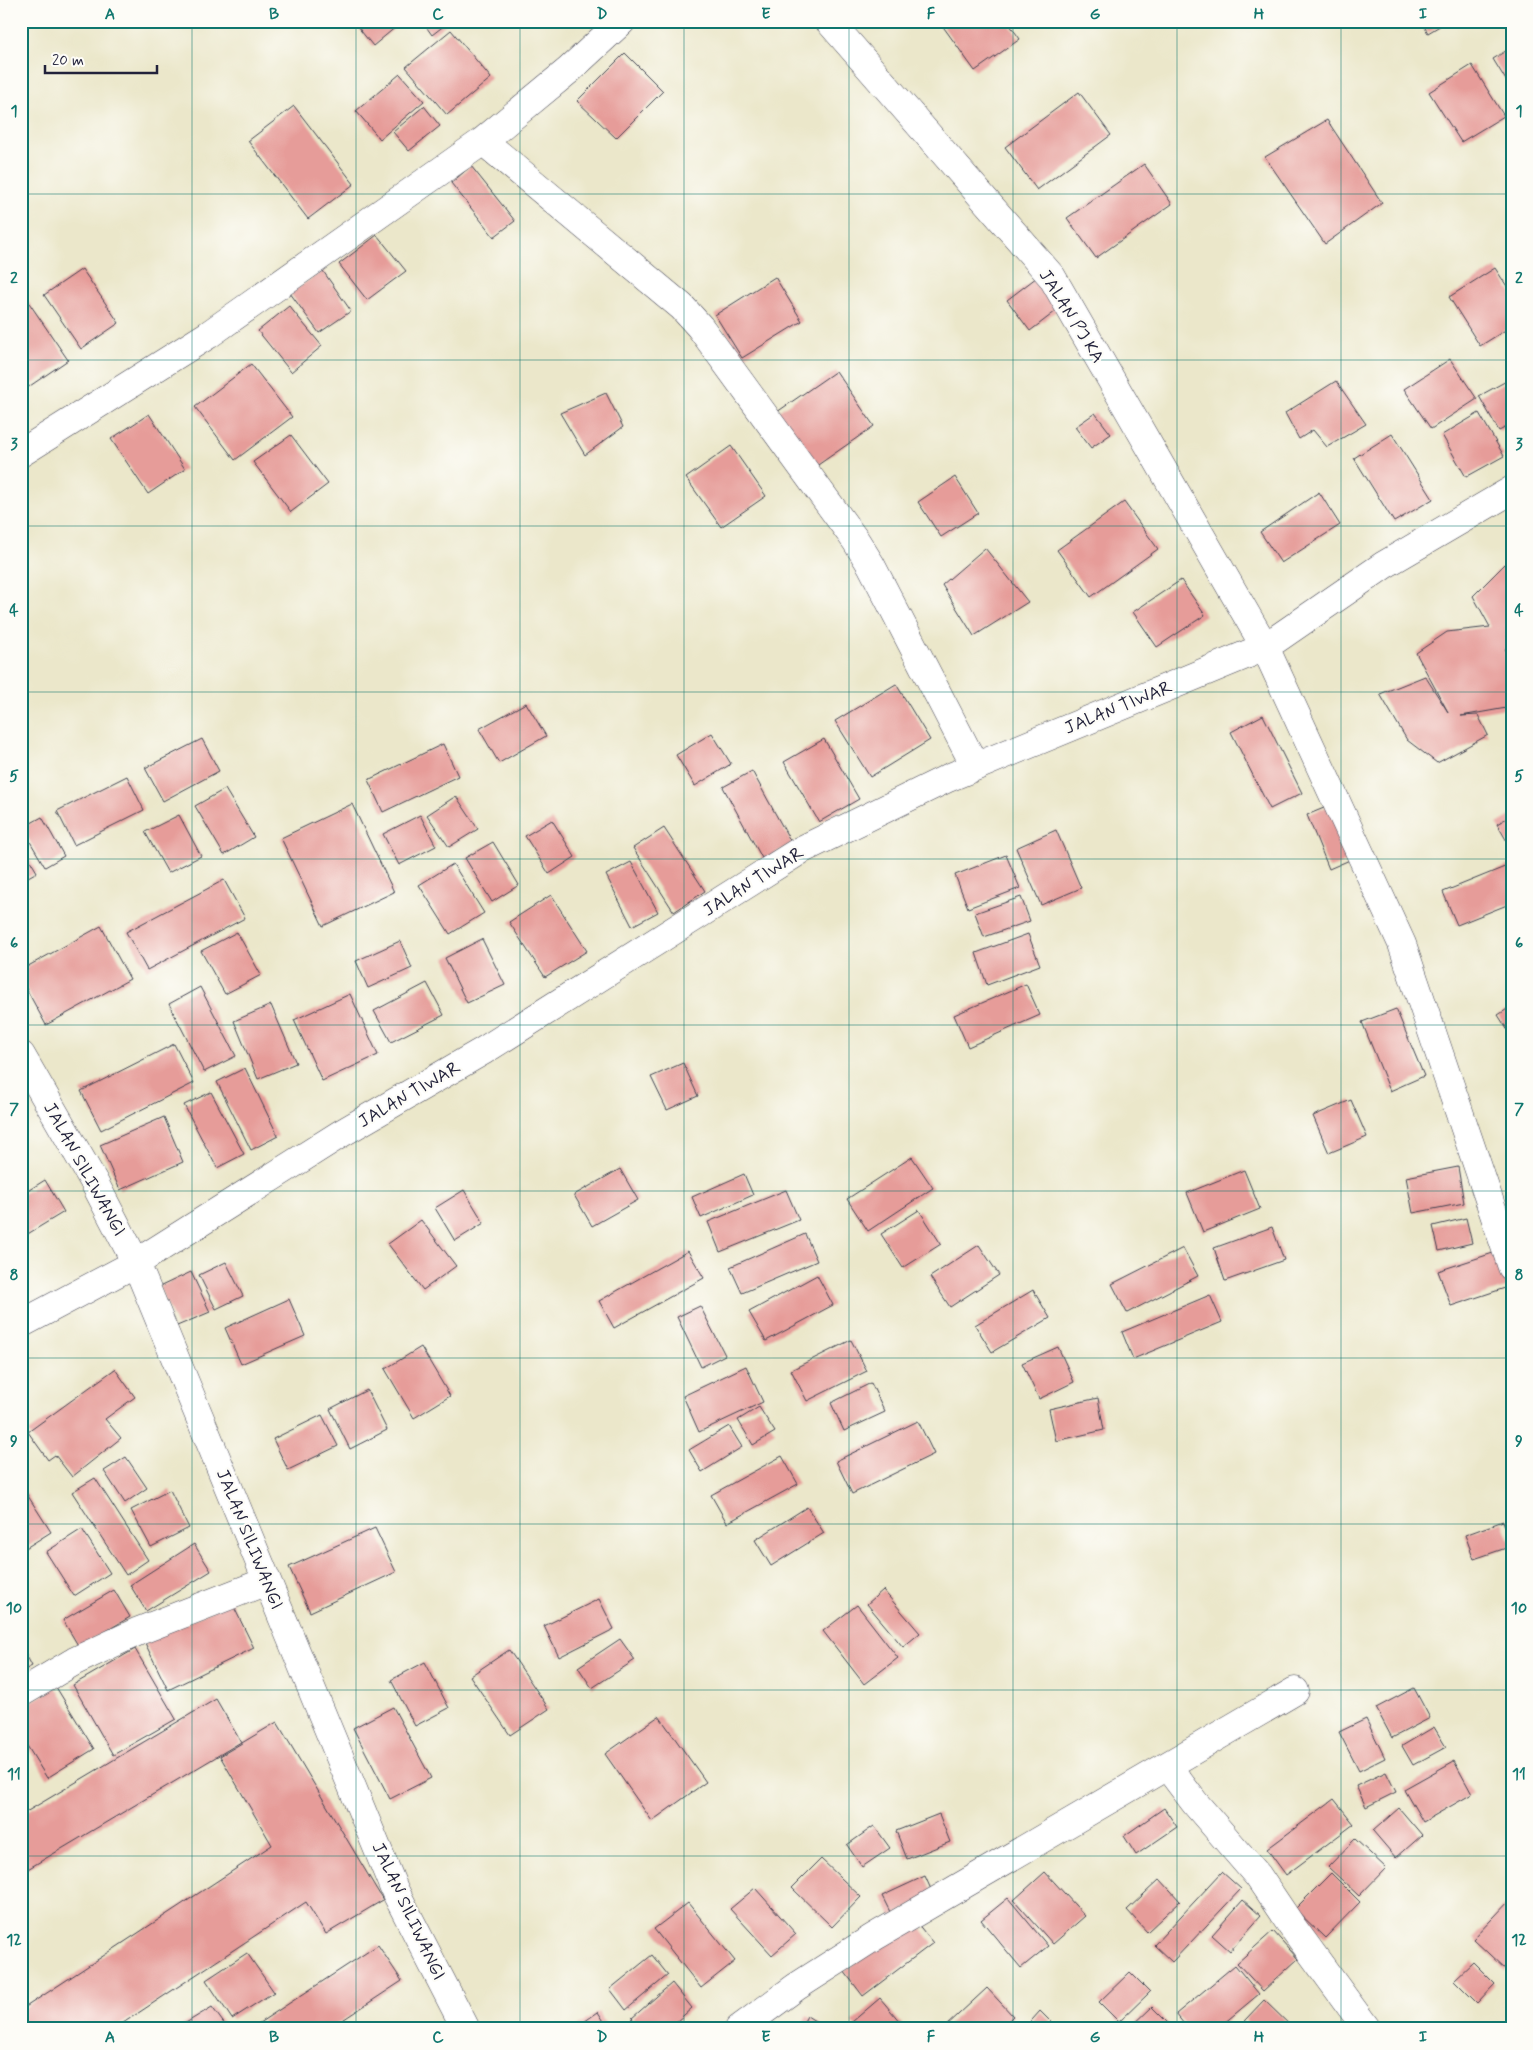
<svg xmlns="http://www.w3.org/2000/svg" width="1533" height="2050" font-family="Mynerve,sans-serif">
	<rect width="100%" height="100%" fill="#fdfcf7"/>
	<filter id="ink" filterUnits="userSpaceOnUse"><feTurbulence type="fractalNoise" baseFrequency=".02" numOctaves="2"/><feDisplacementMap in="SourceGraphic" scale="10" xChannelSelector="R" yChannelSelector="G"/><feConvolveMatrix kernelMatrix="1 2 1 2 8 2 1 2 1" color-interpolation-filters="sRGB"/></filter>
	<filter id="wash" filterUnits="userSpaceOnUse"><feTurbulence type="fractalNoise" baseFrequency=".0096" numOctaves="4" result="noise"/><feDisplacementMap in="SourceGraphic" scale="20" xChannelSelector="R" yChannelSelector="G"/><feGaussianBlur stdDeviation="1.12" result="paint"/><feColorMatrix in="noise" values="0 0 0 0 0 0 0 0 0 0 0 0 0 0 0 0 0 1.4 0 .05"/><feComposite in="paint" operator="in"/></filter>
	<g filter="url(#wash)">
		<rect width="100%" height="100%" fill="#ebe7ca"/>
		<g id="blocks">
			<path fill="#e69c99" d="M 353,21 L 403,21 L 373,46 Z
				M 422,21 L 450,21 L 432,35 Z
				M 939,21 L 1007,21 L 1020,39 L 975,71 Z
				M 1421,21 L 1448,21 L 1428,33 Z
				M 451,30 L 491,78 L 447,115 L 406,67 Z
				M 1512,47 L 1512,90 L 1493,59 Z
				M 625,53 L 663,91 L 616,138 L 577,101 Z
				M 1472,65 L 1504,116 L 1461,142 L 1429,92 Z
				M 400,74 L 424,101 L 380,139 L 356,111 Z
				M 1079,92 L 1111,135 L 1037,190 L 1005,147 Z
				M 294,106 L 354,184 L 308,219 L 248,141 Z
				M 424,106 L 440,126 L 409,151 L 393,132 Z
				M 1327,120 L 1382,203 L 1325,244 L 1265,157 Z
				M 1144,164 L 1172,204 L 1096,258 L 1067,218 Z
				M 471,166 L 515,221 L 494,237 L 451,183 Z
				M 377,235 L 406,271 L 367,300 L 339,264 Z
				M 1495,268 L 1512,294 L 1512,326 L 1480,346 L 1449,297 Z
				M 82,269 L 119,323 L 81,349 L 44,295 Z
				M 323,271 L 351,311 L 319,333 L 290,293 Z
				M 1041,274 L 1064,305 L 1030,331 L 1007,300 Z
				M 775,277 L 802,321 L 742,358 L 715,315 Z
				M 23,294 L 68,360 L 24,390 L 21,386 L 21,295 Z
				M 289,306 L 322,346 L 291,372 L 258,331 Z
				M 1450,359 L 1477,399 L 1431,429 L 1404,389 Z
				M 251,364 L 292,417 L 235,460 L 195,407 Z
				M 836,371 L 874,426 L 815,467 L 777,412 Z
				M 1512,378 L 1512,424 L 1499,431 L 1479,396 Z
				M 1336,381 L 1366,424 L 1327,447 L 1313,430 L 1299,439 L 1285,413 Z
				M 606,393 L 623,427 L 585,455 L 560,413 Z
				M 1095,413 L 1111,434 L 1091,448 L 1075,427 Z
				M 1479,413 L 1504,456 L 1466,477 L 1442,435 Z
				M 149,414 L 185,469 L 148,494 L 111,439 Z
				M 1392,434 L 1433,499 L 1394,522 L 1354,458 Z
				M 291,435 L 328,484 L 291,512 L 253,462 Z
				M 731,446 L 766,496 L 721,527 L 686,478 Z
				M 955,477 L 978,513 L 941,537 L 918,502 Z
				M 1319,492 L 1340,525 L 1281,563 L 1260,532 Z
				M 1124,502 L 1158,549 L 1091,597 L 1057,550 Z
				M 985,548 L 1028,602 L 974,636 L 942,585 Z
				M 1512,557 L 1512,646 L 1505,649 L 1512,657 L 1512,707 L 1461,716 L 1478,715 L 1488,735 L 1437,763 L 1407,740 L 1380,694 L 1425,676 L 1448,712 L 1416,653 L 1447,632 L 1490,627 L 1473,596 Z
				M 1181,580 L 1205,615 L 1157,647 L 1133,612 Z
				M 896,684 L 930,740 L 870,777 L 835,721 Z
				M 526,703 L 546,736 L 499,763 L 479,729 Z
				M 1263,715 L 1302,793 L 1270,809 L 1231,732 Z
				M 712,733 L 731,764 L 695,786 L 676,755 Z
				M 202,739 L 219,771 L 163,801 L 145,768 Z
				M 824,739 L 859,799 L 819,822 L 784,762 Z
				M 443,744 L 458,776 L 383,812 L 368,780 Z
				M 752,771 L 792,844 L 763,860 L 723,787 Z
				M 127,776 L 144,810 L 74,845 L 57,811 Z
				M 225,789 L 254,837 L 224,855 L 195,806 Z
				M 456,796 L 478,829 L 449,847 L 427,815 Z
				M 1336,803 L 1359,856 L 1329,869 L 1307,815 Z
				M 352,804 L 394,892 L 323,926 L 281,838 Z
				M 179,815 L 201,856 L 168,873 L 145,832 Z
				M 420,815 L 436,846 L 399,865 L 383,834 Z
				M 1512,815 L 1512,850 L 1497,824 Z
				M 42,817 L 64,856 L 45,867 L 22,828 Z
				M 552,820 L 575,857 L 549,874 L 525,836 Z
				M 664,828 L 705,891 L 674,912 L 633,848 Z
				M 1056,830 L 1081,888 L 1041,905 L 1016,848 Z
				M 493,842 L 519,885 L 492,902 L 465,858 Z
				M 21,845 L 37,872 L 21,881 Z
				M 1006,855 L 1020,888 L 968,908 L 955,875 Z
				M 631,862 L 658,912 L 632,926 L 606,875 Z
				M 453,864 L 484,913 L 450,934 L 419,885 Z
				M 1512,864 L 1512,903 L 1457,925 L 1443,892 Z
				M 224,880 L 245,918 L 147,970 L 126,932 Z
				M 551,895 L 587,951 L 545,977 L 509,922 Z
				M 1021,897 L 1030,921 L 984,937 L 975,913 Z
				M 101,926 L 130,979 L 46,1025 L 21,979 L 21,970 Z
				M 237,932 L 261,975 L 225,994 L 201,951 Z
				M 1028,934 L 1040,965 L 987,985 L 976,953 Z
				M 482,939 L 505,985 L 467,1003 L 445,958 Z
				M 400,941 L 412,968 L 368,988 L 356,961 Z
				M 427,983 L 444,1015 L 391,1042 L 374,1011 Z
				M 1026,984 L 1040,1015 L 968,1047 L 954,1015 Z
				M 200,987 L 236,1056 L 204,1072 L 169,1004 Z
				M 350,994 L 378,1055 L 322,1081 L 294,1020 Z
				M 271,1005 L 296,1063 L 258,1079 L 234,1021 Z
				M 1512,1006 L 1512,1037 L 1498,1015 Z
				M 1396,1009 L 1424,1076 L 1390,1091 L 1362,1022 Z
				M 174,1044 L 194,1083 L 101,1130 L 81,1091 Z
				M 683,1063 L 698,1096 L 667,1110 L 651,1077 Z
				M 245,1068 L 278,1136 L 251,1150 L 217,1082 Z
				M 211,1092 L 244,1154 L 217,1168 L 184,1105 Z
				M 1351,1100 L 1367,1137 L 1329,1153 L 1313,1116 Z
				M 164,1117 L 183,1162 L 120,1190 L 100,1145 Z
				M 912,1157 L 933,1188 L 868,1231 L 847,1199 Z
				M 1458,1167 L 1464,1203 L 1413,1213 L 1406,1177 Z
				M 620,1169 L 638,1200 L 592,1226 L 574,1195 Z
				M 1244,1170 L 1260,1209 L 1203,1232 L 1187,1193 Z
				M 744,1174 L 753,1195 L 701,1218 L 692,1197 Z
				M 45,1180 L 64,1212 L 21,1238 L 21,1195 Z
				M 464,1190 L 484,1223 L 455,1241 L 435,1208 Z
				M 786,1190 L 799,1220 L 720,1252 L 708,1222 Z
				M 919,1210 L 941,1244 L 903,1268 L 881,1234 Z
				M 1466,1218 L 1472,1243 L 1439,1251 L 1433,1226 Z
				M 421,1220 L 456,1266 L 423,1290 L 388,1244 Z
				M 1272,1227 L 1284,1260 L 1225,1281 L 1214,1248 Z
				M 805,1234 L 817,1261 L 742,1293 L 730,1267 Z
				M 979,1245 L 999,1275 L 950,1307 L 930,1277 Z
				M 1183,1248 L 1198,1276 L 1127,1313 L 1112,1284 Z
				M 688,1251 L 704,1278 L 614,1328 L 599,1301 Z
				M 1496,1252 L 1508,1287 L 1451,1306 L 1438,1271 Z
				M 226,1262 L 243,1296 L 216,1309 L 199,1275 Z
				M 191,1272 L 210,1312 L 177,1326 L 159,1287 Z
				M 817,1275 L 833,1305 L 766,1341 L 749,1312 Z
				M 1033,1290 L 1050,1318 L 992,1352 L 975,1325 Z
				M 1210,1295 L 1222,1322 L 1133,1359 L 1122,1332 Z
				M 289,1299 L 305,1336 L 241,1364 L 225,1328 Z
				M 700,1306 L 725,1355 L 701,1367 L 677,1317 Z
				M 851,1340 L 867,1371 L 807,1401 L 791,1370 Z
				M 421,1347 L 450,1396 L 414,1418 L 385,1369 Z
				M 1058,1347 L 1074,1382 L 1039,1399 L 1022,1363 Z
				M 746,1366 L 763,1402 L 699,1432 L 683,1396 Z
				M 115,1369 L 135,1397 L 105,1419 L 121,1438 L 72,1477 L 55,1455 L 48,1460 L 28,1432 Z
				M 871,1383 L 885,1412 L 844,1431 L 831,1403 Z
				M 367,1390 L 387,1430 L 350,1449 L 330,1409 Z
				M 1098,1398 L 1104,1430 L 1056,1441 L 1049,1409 Z
				M 759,1407 L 775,1432 L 753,1445 L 738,1420 Z
				M 322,1415 L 338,1446 L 288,1470 L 273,1439 Z
				M 918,1421 L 934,1454 L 852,1494 L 836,1461 Z
				M 729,1426 L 742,1447 L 702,1472 L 689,1450 Z
				M 782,1456 L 798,1484 L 727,1523 L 711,1495 Z
				M 126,1457 L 147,1488 L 125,1503 L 104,1471 Z
				M 95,1478 L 148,1560 L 126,1575 L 72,1492 Z
				M 21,1485 L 51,1532 L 21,1551 Z
				M 170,1490 L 189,1528 L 151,1547 L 131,1510 Z
				M 807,1507 L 824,1533 L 771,1566 L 755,1540 Z
				M 1503,1521 L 1512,1546 L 1474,1559 L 1465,1535 Z
				M 375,1528 L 396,1572 L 310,1612 L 289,1567 Z
				M 82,1529 L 110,1573 L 74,1596 L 46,1552 Z
				M 194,1544 L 211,1571 L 146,1611 L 130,1585 Z
				M 114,1590 L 130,1617 L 79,1647 L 63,1620 Z
				M 883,1590 L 920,1633 L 903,1647 L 867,1604 Z
				M 599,1599 L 614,1629 L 559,1657 L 544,1626 Z
				M 231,1601 L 254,1648 L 168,1690 L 145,1643 Z
				M 857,1605 L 898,1658 L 864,1684 L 823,1631 Z
				M 620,1639 L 635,1660 L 592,1688 L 578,1667 Z
				M 21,1645 L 32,1666 L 21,1672 Z
				M 135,1649 L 176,1719 L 113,1755 L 73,1685 Z
				M 509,1650 L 549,1709 L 510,1735 L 470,1676 Z
				M 425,1662 L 449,1708 L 415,1726 L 391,1680 Z
				M 56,1687 L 94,1749 L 47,1778 L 21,1736 L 21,1708 Z
				M 1414,1688 L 1430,1718 L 1392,1738 L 1376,1708 Z
				M 216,1699 L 241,1742 L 21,1873 L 21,1815 Z
				M 393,1707 L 431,1778 L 390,1799 L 353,1728 Z
				M 659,1716 L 706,1782 L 652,1821 L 605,1754 Z
				M 1366,1719 L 1385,1758 L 1359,1771 L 1339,1732 Z
				M 277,1722 L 383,1900 L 326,1934 L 306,1902 L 114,2029 L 21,2029 L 21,2010 L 272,1845 L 220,1756 Z
				M 1434,1727 L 1446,1747 L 1413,1765 L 1402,1746 Z
				M 1454,1761 L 1472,1794 L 1423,1822 L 1404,1789 Z
				M 1386,1772 L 1396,1792 L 1366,1807 L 1356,1786 Z
				M 1334,1799 L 1354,1824 L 1286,1875 L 1267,1849 Z
				M 1164,1808 L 1177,1827 L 1136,1855 L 1124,1836 Z
				M 1399,1808 L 1422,1835 L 1396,1858 L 1373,1831 Z
				M 939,1814 L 950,1842 L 907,1859 L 896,1831 Z
				M 874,1826 L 890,1848 L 862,1867 L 847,1845 Z
				M 1355,1839 L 1386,1868 L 1359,1896 L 1328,1867 Z
				M 821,1859 L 861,1897 L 832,1927 L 792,1888 Z
				M 1045,1872 L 1085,1916 L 1053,1944 L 1014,1900 Z
				M 1222,1872 L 1241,1889 L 1172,1962 L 1154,1945 Z
				M 1331,1873 L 1360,1902 L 1325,1938 L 1295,1909 Z
				M 925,1876 L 934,1896 L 892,1916 L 882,1896 Z
				M 1160,1879 L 1180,1901 L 1147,1932 L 1127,1910 Z
				M 755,1888 L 796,1934 L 772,1955 L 730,1909 Z
				M 1008,1898 L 1048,1946 L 1021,1968 L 981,1920 Z
				M 1512,1898 L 1512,1962 L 1505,1969 L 1473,1939 Z
				M 1243,1900 L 1261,1916 L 1230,1951 L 1212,1935 Z
				M 688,1903 L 735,1961 L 701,1988 L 654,1929 Z
				M 913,1918 L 933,1943 L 863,1996 L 844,1971 Z
				M 1273,1931 L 1298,1959 L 1263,1991 L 1237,1963 Z
				M 378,1945 L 402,1981 L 329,2029 L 250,2029 Z
				M 247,1953 L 274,1992 L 232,2019 L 206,1980 Z
				M 652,1955 L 668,1975 L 626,2010 L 610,1989 Z
				M 1473,1962 L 1495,1984 L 1477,2003 L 1454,1980 Z
				M 1235,1965 L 1259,1994 L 1217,2029 L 1188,2029 L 1176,2014 Z
				M 1130,1972 L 1150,1992 L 1119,2022 L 1099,2002 Z
				M 672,1983 L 692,2008 L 668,2029 L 642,2029 L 632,2018 Z
				M 987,1988 L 1013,2016 L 1000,2029 L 947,2029 L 945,2027 Z
				M 880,1998 L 906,2029 L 857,2029 L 852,2022 Z
				M 1264,2000 L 1294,2029 L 1254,2029 L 1245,2020 Z
				M 212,2007 L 228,2029 L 176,2029 Z
				M 1152,2007 L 1169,2024 L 1164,2029 L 1129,2029 Z
				M 1040,2011 L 1058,2029 L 1024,2029 Z
				M 598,2012 L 609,2029 L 574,2029 Z
				M 807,2016 L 828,2029 L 800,2029 Z"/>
		</g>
	</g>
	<g filter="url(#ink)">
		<use href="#blocks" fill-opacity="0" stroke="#404050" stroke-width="1"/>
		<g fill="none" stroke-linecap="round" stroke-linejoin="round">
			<defs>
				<path id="street" d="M 829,21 L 1052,277 L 1265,647 L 1402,944 L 1512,1267
					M 483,141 L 682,307 L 700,327 L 856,541 L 871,565 L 975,766
					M 21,453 L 208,335 L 483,141 L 569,70 L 622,21
					M 21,1055 L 93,1180 L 136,1263 L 395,1891 L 466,2029
					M 21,1324 L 136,1263 L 342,1133 L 483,1051 L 801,850 L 948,778 L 1265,647 L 1384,565 L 1512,490
					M 21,1693 L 75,1661 L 139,1631 L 267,1581
					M 1167,1766 L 1195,1803 L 1258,1876 L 1291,1925 L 1367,2029
					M 739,2029 L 796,1987 L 874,1937 L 1295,1691"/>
			</defs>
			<use href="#street" stroke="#404050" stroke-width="29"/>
			<use href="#street" stroke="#fff" stroke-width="28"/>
		</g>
	</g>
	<path fill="none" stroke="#0f766e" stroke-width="1" stroke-opacity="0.55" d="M 192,21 L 192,2029M 356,21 L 356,2029M 520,21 L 520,2029M 684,21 L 684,2029M 849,21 L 849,2029M 1013,21 L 1013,2029M 1177,21 L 1177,2029M 1341,21 L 1341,2029M 21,194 L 1512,194M 21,360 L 1512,360M 21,526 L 1512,526M 21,692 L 1512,692M 21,859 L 1512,859M 21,1025 L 1512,1025M 21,1191 L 1512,1191M 21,1358 L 1512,1358M 21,1524 L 1512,1524M 21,1690 L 1512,1690M 21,1856 L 1512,1856"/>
	<g text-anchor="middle" stroke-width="4.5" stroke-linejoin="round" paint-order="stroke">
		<g font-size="18" fill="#22223b" stroke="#fdfcf7">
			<text transform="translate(1072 316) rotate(58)" y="6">JALAN PJ KA</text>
			<text transform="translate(1118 707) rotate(-22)" y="6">JALAN TIWAR</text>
			<text transform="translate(753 881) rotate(-32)" y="6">JALAN TIWAR</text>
			<text transform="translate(409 1094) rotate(-30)" y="6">JALAN TIWAR</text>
			<text transform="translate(85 1169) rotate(61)" y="6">JALAN SILIWANGI</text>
			<text transform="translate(250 1539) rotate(68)" y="6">JALAN SILIWANGI</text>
			<text transform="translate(409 1911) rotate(65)" y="6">JALAN SILIWANGI</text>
		</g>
	</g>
	<rect width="1533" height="2050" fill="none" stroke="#fdfcf7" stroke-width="55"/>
	<path d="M45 65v8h112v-8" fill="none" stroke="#22223b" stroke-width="2.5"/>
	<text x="52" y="65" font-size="15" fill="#22223b" stroke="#fdfcf7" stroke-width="4" paint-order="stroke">20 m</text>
	<rect x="28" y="28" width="1478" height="1994" fill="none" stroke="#0f766e" stroke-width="2"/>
	<g font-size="16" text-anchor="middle" font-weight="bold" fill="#0f766e">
		<text x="110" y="19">A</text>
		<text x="274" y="19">B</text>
		<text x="438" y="19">C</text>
		<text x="602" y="19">D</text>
		<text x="766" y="19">E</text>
		<text x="931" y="19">F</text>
		<text x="1095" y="19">G</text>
		<text x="1259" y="19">H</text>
		<text x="1423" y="19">I</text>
		<text x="14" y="116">1</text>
		<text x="1519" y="116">1</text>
		<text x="14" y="283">2</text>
		<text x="1519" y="283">2</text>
		<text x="14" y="449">3</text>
		<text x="1519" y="449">3</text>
		<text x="14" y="615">4</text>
		<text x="1519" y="615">4</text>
		<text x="14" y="781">5</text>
		<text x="1519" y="781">5</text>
		<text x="14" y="948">6</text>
		<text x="1519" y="948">6</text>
		<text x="14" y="1114">7</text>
		<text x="1519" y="1114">7</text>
		<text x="14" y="1280">8</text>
		<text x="1519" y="1280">8</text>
		<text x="14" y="1446">9</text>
		<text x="1519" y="1446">9</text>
		<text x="14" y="1613">10</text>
		<text x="1519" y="1613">10</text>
		<text x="14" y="1779">11</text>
		<text x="1519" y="1779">11</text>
		<text x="14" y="1945">12</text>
		<text x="1519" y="1945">12</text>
		<text x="110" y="2042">A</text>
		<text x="274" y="2042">B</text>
		<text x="438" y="2042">C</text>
		<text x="602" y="2042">D</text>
		<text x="766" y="2042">E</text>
		<text x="931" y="2042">F</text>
		<text x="1095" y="2042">G</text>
		<text x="1259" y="2042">H</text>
		<text x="1423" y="2042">I</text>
	</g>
</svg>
